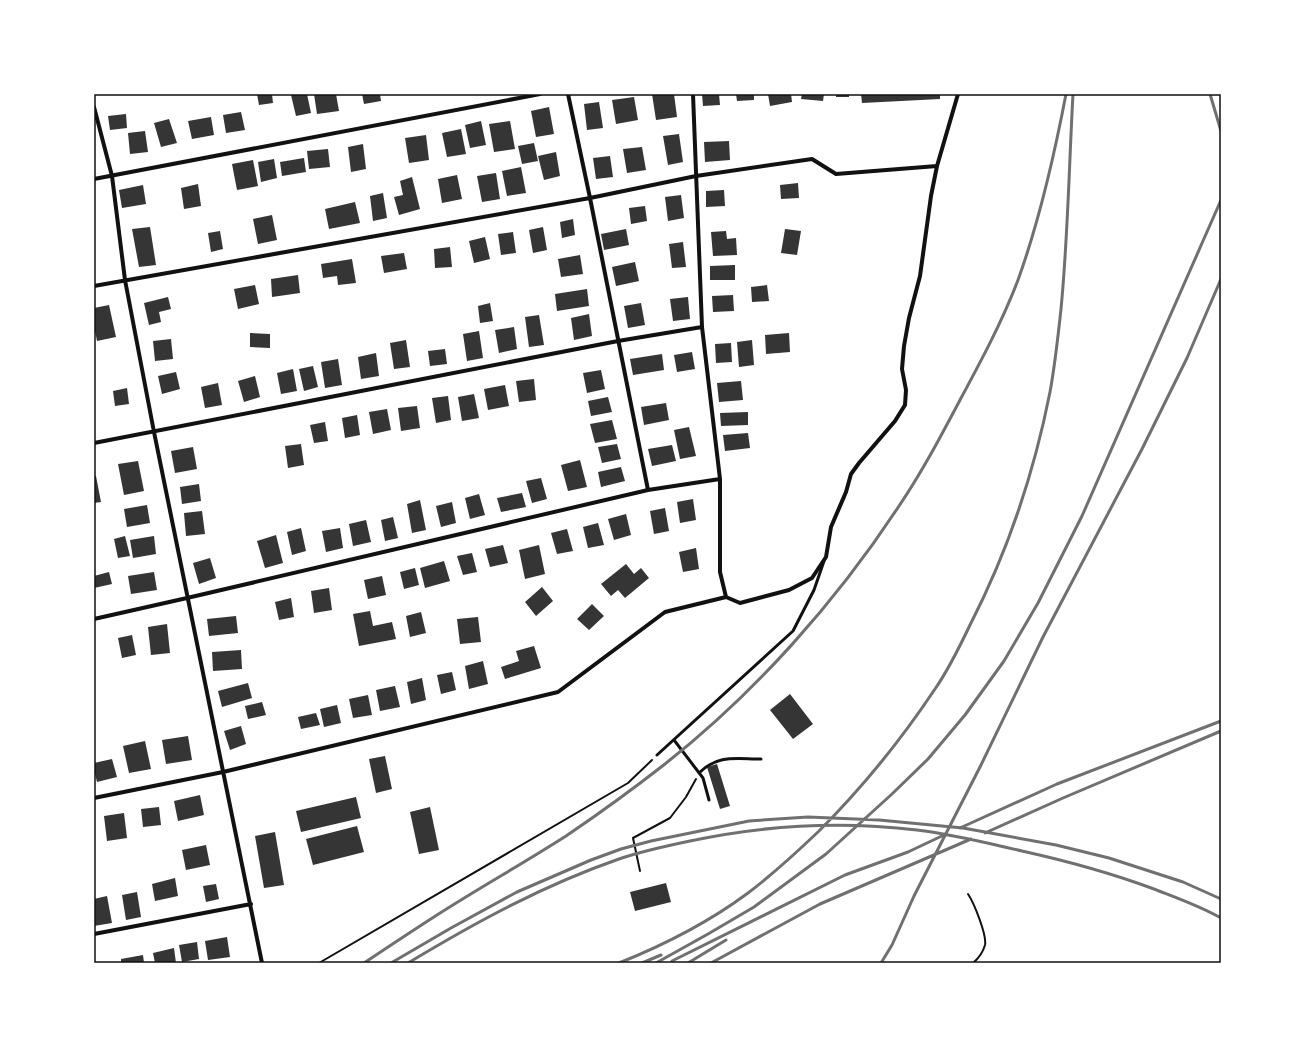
<svg xmlns="http://www.w3.org/2000/svg" width="1315" height="1057" font-family="Ubuntu,sans-serif">
	<rect width="100%" height="100%" fill="#fff"/>
	<path fill="#353535" d="M 257,94 L 272,94 L 273,103 L 259,105 Z
		M 295,94 L 307,94 L 311,113 L 296,116 L 291,95 Z
		M 314,94 L 336,94 L 339,111 L 317,114 Z
		M 362,94 L 380,94 L 381,101 L 364,104 Z
		M 652,94 L 674,94 L 677,117 L 656,120 Z
		M 702,94 L 719,94 L 720,105 L 703,106 Z
		M 736,94 L 754,94 L 754,100 L 737,101 Z
		M 768,94 L 791,94 L 792,102 L 770,106 Z
		M 802,94 L 824,94 L 823,101 L 801,99 Z
		M 836,94 L 849,94 L 849,97 L 836,97 Z
		M 861,94 L 940,94 L 940,99 L 862,103 Z
		M 634,97 L 638,120 L 616,124 L 612,100 Z
		M 599,102 L 603,128 L 587,130 L 584,104 Z
		M 549,107 L 554,134 L 536,137 L 531,111 Z
		M 241,112 L 245,130 L 226,133 L 223,115 Z
		M 126,114 L 127,128 L 110,130 L 108,116 Z
		M 211,117 L 214,135 L 192,139 L 188,121 Z
		M 169,119 L 177,143 L 161,147 L 154,123 Z
		M 481,121 L 486,145 L 470,148 L 465,125 Z
		M 510,121 L 515,149 L 494,152 L 489,124 Z
		M 461,129 L 466,154 L 447,157 L 442,133 Z
		M 145,131 L 148,152 L 130,154 L 128,133 Z
		M 679,134 L 683,162 L 668,165 L 663,136 Z
		M 426,135 L 429,160 L 409,163 L 405,138 Z
		M 729,141 L 730,160 L 705,162 L 704,142 Z
		M 534,143 L 538,161 L 522,164 L 518,146 Z
		M 363,144 L 366,169 L 351,172 L 348,147 Z
		M 642,147 L 646,170 L 627,173 L 623,149 Z
		M 328,149 L 330,167 L 309,169 L 307,151 Z
		M 556,152 L 560,176 L 544,180 L 538,156 Z
		M 610,156 L 613,177 L 596,179 L 593,158 Z
		M 304,158 L 306,172 L 282,176 L 280,162 Z
		M 274,159 L 277,178 L 261,182 L 258,162 Z
		M 253,160 L 258,186 L 237,190 L 232,164 Z
		M 521,167 L 526,193 L 507,196 L 502,171 Z
		M 496,173 L 500,199 L 482,202 L 477,176 Z
		M 457,175 L 462,199 L 442,203 L 438,179 Z
		M 412,177 L 420,209 L 399,215 L 394,197 L 403,195 L 400,181 Z
		M 798,183 L 799,198 L 781,199 L 780,185 Z
		M 198,184 L 201,206 L 184,209 L 181,188 Z
		M 143,185 L 146,204 L 122,208 L 119,190 Z
		M 724,190 L 725,206 L 706,207 L 706,191 Z
		M 383,193 L 387,218 L 373,221 L 370,196 Z
		M 681,195 L 684,218 L 668,221 L 665,197 Z
		M 355,202 L 360,223 L 329,229 L 325,209 Z
		M 645,206 L 647,221 L 631,224 L 629,208 Z
		M 272,215 L 277,240 L 258,244 L 253,219 Z
		M 573,219 L 575,235 L 562,238 L 560,222 Z
		M 150,227 L 156,265 L 139,267 L 132,229 Z
		M 543,227 L 547,250 L 533,253 L 529,230 Z
		M 626,229 L 629,245 L 604,250 L 601,234 Z
		M 785,229 L 801,231 L 797,255 L 781,253 Z
		M 220,231 L 223,249 L 211,252 L 208,233 Z
		M 726,231 L 727,239 L 736,238 L 737,255 L 713,256 L 711,232 Z
		M 513,232 L 516,253 L 501,255 L 498,234 Z
		M 485,237 L 490,259 L 474,263 L 469,241 Z
		M 683,242 L 686,267 L 672,268 L 669,244 Z
		M 450,247 L 452,267 L 435,268 L 434,249 Z
		M 404,253 L 407,269 L 384,273 L 381,256 Z
		M 580,255 L 583,274 L 561,277 L 558,259 Z
		M 352,259 L 356,283 L 338,285 L 337,276 L 323,278 L 321,264 Z
		M 635,262 L 639,281 L 616,286 L 612,267 Z
		M 735,265 L 735,280 L 710,280 L 710,266 Z
		M 298,275 L 300,293 L 272,297 L 271,279 Z
		M 255,285 L 259,304 L 238,309 L 234,289 Z
		M 767,285 L 769,301 L 752,302 L 751,287 Z
		M 587,289 L 589,306 L 557,311 L 555,294 Z
		M 733,295 L 734,311 L 713,312 L 712,296 Z
		M 168,297 L 171,309 L 159,312 L 161,322 L 149,325 L 144,303 Z
		M 688,297 L 690,319 L 673,321 L 670,299 Z
		M 490,303 L 493,321 L 480,323 L 478,306 Z
		M 641,303 L 645,325 L 628,328 L 624,306 Z
		M 109,305 L 116,337 L 97,341 L 94,326 L 94,308 Z
		M 589,314 L 592,336 L 574,340 L 571,318 Z
		M 539,315 L 544,345 L 529,347 L 525,317 Z
		M 514,327 L 517,349 L 499,353 L 495,330 Z
		M 479,331 L 483,358 L 467,361 L 463,334 Z
		M 250,333 L 270,334 L 270,348 L 250,347 Z
		M 789,333 L 790,352 L 766,354 L 765,335 Z
		M 171,339 L 173,359 L 155,361 L 153,341 Z
		M 406,340 L 410,367 L 394,369 L 390,343 Z
		M 752,340 L 754,365 L 739,367 L 737,342 Z
		M 731,343 L 732,362 L 716,363 L 715,344 Z
		M 445,349 L 447,364 L 430,366 L 428,351 Z
		M 692,352 L 695,369 L 677,372 L 674,355 Z
		M 376,353 L 379,376 L 361,379 L 358,357 Z
		M 662,354 L 664,370 L 633,375 L 630,359 Z
		M 338,359 L 342,385 L 325,388 L 321,362 Z
		M 313,366 L 318,387 L 304,391 L 299,369 Z
		M 293,369 L 297,391 L 281,394 L 277,373 Z
		M 601,370 L 605,389 L 587,393 L 583,373 Z
		M 176,372 L 180,389 L 162,394 L 158,376 Z
		M 255,376 L 260,397 L 244,402 L 238,381 Z
		M 534,379 L 536,400 L 519,402 L 516,381 Z
		M 741,381 L 743,400 L 719,402 L 717,383 Z
		M 218,383 L 222,405 L 205,408 L 201,387 Z
		M 505,385 L 509,406 L 488,410 L 484,389 Z
		M 127,388 L 129,404 L 115,406 L 113,391 Z
		M 474,394 L 479,418 L 462,421 L 458,397 Z
		M 448,396 L 451,420 L 436,423 L 432,398 Z
		M 608,397 L 612,412 L 591,416 L 588,401 Z
		M 666,403 L 669,420 L 644,425 L 641,407 Z
		M 417,406 L 420,428 L 401,431 L 398,408 Z
		M 387,409 L 391,430 L 373,434 L 369,412 Z
		M 748,412 L 748,425 L 721,426 L 720,413 Z
		M 357,415 L 360,435 L 345,438 L 342,418 Z
		M 612,420 L 617,439 L 595,443 L 590,424 Z
		M 325,422 L 328,441 L 314,443 L 310,425 Z
		M 689,427 L 696,456 L 680,459 L 674,430 Z
		M 748,433 L 750,448 L 725,451 L 723,435 Z
		M 301,444 L 304,465 L 288,468 L 285,446 Z
		M 617,444 L 621,459 L 602,463 L 598,447 Z
		M 672,445 L 676,461 L 652,466 L 648,449 Z
		M 193,447 L 197,469 L 175,473 L 171,451 Z
		M 580,460 L 587,487 L 568,491 L 561,465 Z
		M 138,461 L 144,491 L 124,495 L 118,464 Z
		M 621,467 L 625,481 L 601,487 L 598,472 Z
		M 94,476 L 96,476 L 101,502 L 94,503 Z
		M 541,478 L 547,499 L 532,503 L 526,481 Z
		M 199,484 L 201,501 L 182,504 L 180,487 Z
		M 522,493 L 526,507 L 501,512 L 497,498 Z
		M 479,494 L 485,515 L 470,519 L 465,498 Z
		M 693,499 L 696,520 L 680,523 L 677,502 Z
		M 420,500 L 426,530 L 412,533 L 407,504 Z
		M 452,502 L 456,523 L 441,527 L 436,506 Z
		M 147,505 L 150,523 L 127,527 L 124,509 Z
		M 665,508 L 669,531 L 654,534 L 650,511 Z
		M 202,511 L 205,534 L 186,536 L 184,513 Z
		M 626,514 L 631,535 L 614,540 L 608,519 Z
		M 393,517 L 398,538 L 385,541 L 381,520 Z
		M 366,520 L 371,542 L 353,546 L 349,524 Z
		M 598,523 L 604,545 L 588,548 L 583,527 Z
		M 301,528 L 306,551 L 292,555 L 287,532 Z
		M 340,528 L 343,548 L 326,552 L 322,531 Z
		M 567,529 L 573,551 L 557,554 L 551,533 Z
		M 276,535 L 283,563 L 265,568 L 257,541 Z
		M 125,536 L 130,556 L 118,558 L 114,539 Z
		M 154,536 L 156,554 L 133,558 L 130,540 Z
		M 503,545 L 508,563 L 490,567 L 485,549 Z
		M 539,545 L 545,574 L 525,579 L 519,550 Z
		M 696,548 L 699,569 L 683,572 L 679,552 Z
		M 472,553 L 477,572 L 463,575 L 457,556 Z
		M 210,558 L 216,578 L 199,584 L 193,563 Z
		M 444,561 L 450,581 L 425,588 L 420,568 Z
		M 626,564 L 634,574 L 641,568 L 649,578 L 625,598 L 618,590 L 611,596 L 601,584 Z
		M 415,568 L 419,585 L 404,589 L 400,572 Z
		M 109,572 L 112,584 L 94,588 L 94,576 Z
		M 154,572 L 157,590 L 131,594 L 128,576 Z
		M 382,576 L 386,595 L 368,599 L 364,580 Z
		M 542,587 L 553,601 L 536,616 L 525,602 Z
		M 329,588 L 332,610 L 314,613 L 311,591 Z
		M 291,598 L 294,617 L 279,620 L 275,602 Z
		M 592,604 L 604,616 L 589,630 L 577,619 Z
		M 370,611 L 373,626 L 392,622 L 396,639 L 359,646 L 353,614 Z
		M 421,612 L 426,633 L 410,637 L 406,616 Z
		M 236,616 L 238,633 L 209,636 L 207,619 Z
		M 478,617 L 481,642 L 460,644 L 457,619 Z
		M 167,624 L 170,653 L 151,655 L 148,627 Z
		M 132,635 L 136,655 L 122,658 L 118,638 Z
		M 534,646 L 541,668 L 505,679 L 501,667 L 519,661 L 516,651 Z
		M 241,650 L 242,669 L 213,671 L 212,652 Z
		M 483,661 L 488,684 L 469,689 L 465,666 Z
		M 452,672 L 456,690 L 441,694 L 437,675 Z
		M 422,678 L 426,700 L 411,704 L 407,682 Z
		M 248,683 L 252,698 L 222,707 L 218,691 Z
		M 395,686 L 400,707 L 380,711 L 376,690 Z
		M 790,694 L 813,724 L 793,739 L 770,710 Z
		M 368,695 L 372,715 L 353,718 L 349,699 Z
		M 262,702 L 266,715 L 248,719 L 245,706 Z
		M 337,705 L 341,723 L 324,727 L 320,709 Z
		M 316,713 L 320,725 L 301,729 L 298,717 Z
		M 241,726 L 246,744 L 230,750 L 224,731 Z
		M 188,736 L 192,760 L 166,764 L 162,740 Z
		M 145,741 L 151,769 L 129,773 L 123,746 Z
		M 385,756 L 392,789 L 376,793 L 369,759 Z
		M 112,759 L 117,777 L 97,782 L 94,770 L 94,763 Z
		M 717,764 L 730,806 L 720,809 L 707,767 Z
		M 200,795 L 204,815 L 178,821 L 174,801 Z
		M 356,797 L 361,818 L 301,832 L 296,811 Z
		M 159,807 L 161,825 L 143,827 L 141,809 Z
		M 430,807 L 439,850 L 419,854 L 410,812 Z
		M 124,813 L 127,838 L 107,841 L 104,816 Z
		M 357,826 L 364,852 L 313,865 L 306,839 Z
		M 275,832 L 284,885 L 264,888 L 255,836 Z
		M 206,845 L 210,865 L 186,870 L 182,850 Z
		M 175,878 L 178,896 L 155,901 L 152,884 Z
		M 666,883 L 671,902 L 635,911 L 630,892 Z
		M 216,884 L 219,899 L 206,902 L 203,886 Z
		M 137,892 L 141,917 L 126,920 L 122,895 Z
		M 107,896 L 112,923 L 94,926 L 94,899 Z
		M 227,937 L 230,957 L 208,960 L 205,941 Z
		M 197,942 L 199,959 L 182,962 L 179,945 Z
		M 174,948 L 176,963 L 155,963 L 153,953 Z
		M 143,955 L 144,963 L 121,963 L 121,959 Z"/>
	<g fill="none" stroke-linecap="round" stroke-linejoin="round">
		<path stroke="#111" stroke-width="2" d="M 640,871 L 633,838 L 670,818 L 686,797 L 696,779
			M 968,894 C 974,903 987,935 985,945 C 983,952 979,958 973,963
			M 319,963 L 628,783 L 652,760"/>
		<path stroke="#111" stroke-width="3" d="M 674,740 L 703,778 L 709,800
			M 657,755 L 793,631 L 814,590 L 824,561
			M 699,773 C 718,754 736,759 761,759"/>
		<path stroke="#111" stroke-width="4" d="M 568,94 L 590,198 L 648,490
			M 693,94 L 702,327 L 720,479 L 720,572 L 726,597
			M 94,107 L 112,176 L 125,280 L 154,432 L 262,963
			M 94,179 L 540,94
			M 94,286 L 590,198 L 696,176 L 812,159 L 836,174 L 937,166 L 958,94
			M 94,443 L 618,341 L 702,327
			M 726,597 L 740,603 L 789,590 L 812,578 L 826,557 L 831,527 L 846,492 L 851,474 L 859,463 L 895,421 L 905,405 L 906,390 L 902,369 L 904,346 L 909,318 L 920,276 L 931,196 L 937,166
			M 94,619 L 187,598 L 648,490 L 720,479
			M 94,798 L 223,772 L 558,692 L 665,612 L 726,597
			M 94,934 L 251,904"/>
		<path stroke="#707070" stroke-width="3" d="M 1210,94 L 1221,131
			M 960,828 L 1057,784 L 1221,721
			M 985,833 L 1063,798 L 1221,731
			M 672,961 L 845,875 L 908,852 L 946,834
			M 364,963 C 388,947 412,931 437,915 C 479,888 524,863 566,836 C 600,813 633,789 665,764 C 755,693 836,602 899,506 C 922,472 941,436 960,400 C 981,361 1002,322 1018,280 C 1040,219 1054,157 1066,94
			M 391,963 L 451,928 L 517,892 L 591,860 L 621,849 L 651,841 L 749,821 L 808,817 L 879,820 L 963,828 L 1056,845 L 1109,858 L 1183,882 L 1221,899
			M 408,963 C 476,922 544,885 619,859 C 642,851 666,846 690,841 C 765,825 841,821 917,830 C 952,834 987,843 1022,851 C 1067,861 1111,873 1154,889 C 1177,898 1200,906 1221,918
			M 619,963 C 664,945 709,922 748,893 C 773,874 796,853 819,831 C 862,788 901,740 935,689 C 949,669 960,646 970,625 C 1008,551 1034,473 1050,392 C 1055,365 1058,337 1061,309 C 1068,237 1069,166 1073,94
			M 642,963 L 661,955
			M 656,963 L 708,934 L 754,907 L 826,854 L 892,794 L 928,759 L 965,715 L 1004,661 L 1038,603 L 1082,516 L 1221,200
			M 688,963 L 726,940
			M 711,963 L 820,904 L 971,839
			M 881,963 L 892,945 L 914,896 L 980,767 L 1043,637 L 1142,449 L 1187,358 L 1221,279"/>
	</g>
	<rect width="1315" height="1057" fill="none" stroke="#ffffff" stroke-width="190"/>
	<rect x="95" y="95" width="1125" height="867" fill="none" stroke="#111" stroke-width="1.5"/>
</svg>
